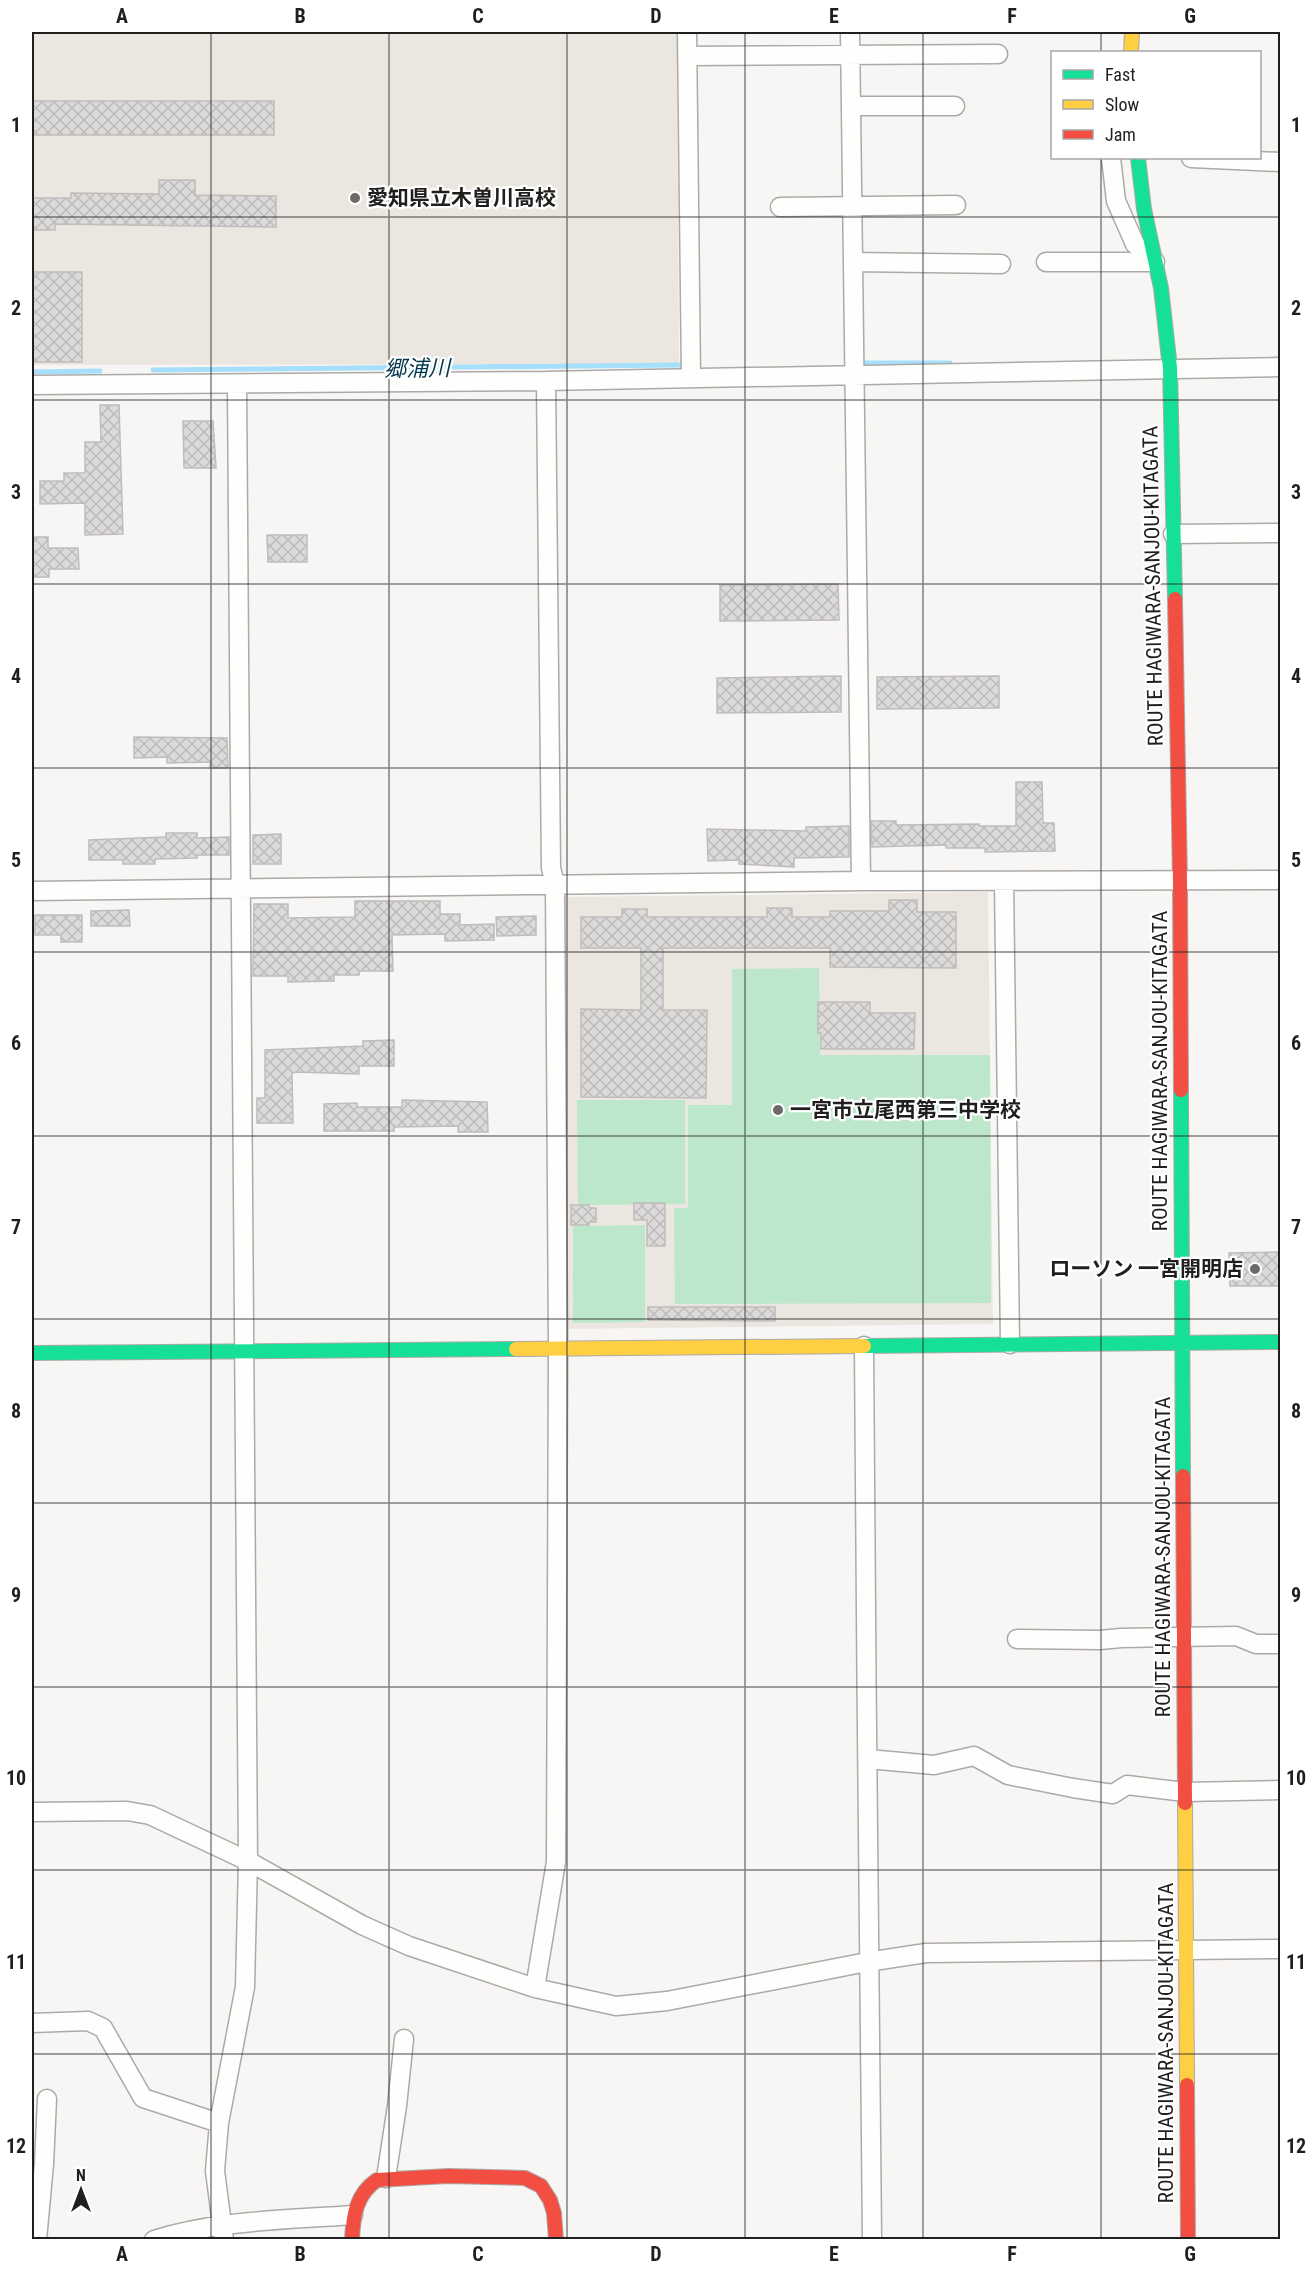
<svg xmlns="http://www.w3.org/2000/svg" width="1312" height="2271" font-family="'Roboto Condensed','Noto Sans JP',sans-serif">
	<defs>
		<pattern id="building-cross-hatch" width="8" height="8" patternUnits="userSpaceOnUse" patternTransform="scale(1.5)"><rect width="8" height="8" fill="#dddbda"/><path d="M0 0l8 8M0 8l8-8" fill="none" stroke="#bdbcbb"/></pattern>
	</defs>
	<rect width="100%" height="100%" fill="#f8f6f4"/>
	<path fill="#ece6e0" d="M 32,32 L 677,32 L 679,364 L 32,365 Z
		M 988,892 L 993,1324 L 567,1329 L 563,897 Z"/>
	<path fill="#bde7cb" d="M 819,968 L 820,1055 L 990,1055 L 991,1303 L 675,1304 L 674,1208 L 688,1208 L 688,1105 L 732,1105 L 732,969 Z
		M 577,1100 L 685,1100 L 685,1204 L 578,1205 Z
		M 645,1225 L 645,1322 L 573,1323 L 573,1226 Z"/>
	<g fill="none" stroke-linecap="round" stroke-linejoin="round">
		<path stroke="#a5dffb" stroke-width="5" d="M 865,363 L 950,363
			M 153,370 L 681,365
			M 32,372 L 100,371"/>
	</g>
	<path fill="url(#building-cross-hatch)" stroke="#bfbdbc" stroke-width="1.5" d="M 32,101 L 274,101 L 274,135 L 32,135 Z
		M 159,180 L 195,180 L 195,195 L 276,196 L 276,227 L 55,224 L 55,230 L 32,230 L 32,198 L 71,198 L 71,193 L 159,194 Z
		M 32,272 L 82,272 L 82,362 L 32,362 Z
		M 100,405 L 119,405 L 123,534 L 85,535 L 85,503 L 40,504 L 40,481 L 64,481 L 64,473 L 85,473 L 85,442 L 101,442 Z
		M 183,421 L 213,421 L 216,468 L 184,468 Z
		M 267,535 L 307,535 L 307,562 L 268,562 Z
		M 32,537 L 48,537 L 48,548 L 78,548 L 79,569 L 49,569 L 49,577 L 32,577 Z
		M 838,584 L 839,620 L 720,621 L 720,585 Z
		M 841,676 L 841,712 L 717,713 L 717,678 Z
		M 999,676 L 999,708 L 877,709 L 877,677 Z
		M 134,737 L 227,738 L 228,768 L 210,768 L 210,762 L 167,763 L 167,757 L 134,758 Z
		M 1016,782 L 1042,782 L 1043,823 L 1054,823 L 1055,851 L 985,852 L 985,848 L 946,848 L 946,845 L 872,847 L 871,821 L 896,821 L 896,825 L 979,824 L 979,826 L 1016,826 Z
		M 849,826 L 849,857 L 794,858 L 794,867 L 739,864 L 739,860 L 708,861 L 707,829 L 806,831 L 806,827 Z
		M 166,833 L 197,833 L 197,838 L 229,837 L 229,855 L 197,855 L 197,858 L 155,859 L 155,864 L 123,864 L 123,860 L 89,860 L 89,840 L 166,837 Z
		M 281,834 L 281,864 L 253,864 L 253,835 Z
		M 889,900 L 917,900 L 917,912 L 956,912 L 956,968 L 830,967 L 830,948 L 663,948 L 663,1010 L 707,1010 L 706,1098 L 581,1097 L 581,1009 L 641,1010 L 641,948 L 581,948 L 581,917 L 622,917 L 622,909 L 647,909 L 647,917 L 767,917 L 767,908 L 792,908 L 792,917 L 830,917 L 830,911 L 889,911 Z
		M 355,901 L 440,901 L 440,914 L 460,914 L 460,925 L 494,924 L 494,940 L 445,941 L 445,934 L 392,935 L 393,971 L 359,971 L 359,975 L 334,975 L 334,981 L 288,982 L 288,976 L 253,976 L 254,904 L 288,904 L 288,918 L 355,917 Z
		M 129,910 L 130,926 L 91,926 L 91,911 Z
		M 35,915 L 82,915 L 82,942 L 61,942 L 61,935 L 35,935 Z
		M 536,916 L 536,935 L 497,936 L 496,917 Z
		M 818,1002 L 870,1002 L 870,1013 L 915,1013 L 914,1049 L 821,1049 L 821,1033 L 818,1033 Z
		M 394,1040 L 394,1066 L 359,1066 L 359,1074 L 295,1072 L 292,1074 L 293,1123 L 257,1123 L 257,1098 L 265,1098 L 265,1050 L 363,1046 L 363,1041 Z
		M 402,1100 L 487,1102 L 488,1132 L 458,1132 L 458,1126 L 394,1127 L 394,1131 L 324,1131 L 324,1104 L 357,1103 L 357,1107 L 402,1107 Z
		M 634,1203 L 665,1203 L 665,1246 L 647,1246 L 647,1220 L 634,1220 Z
		M 571,1205 L 589,1205 L 589,1208 L 596,1208 L 596,1222 L 589,1222 L 589,1225 L 571,1225 Z
		M 1279,1252 L 1280,1286 L 1230,1286 L 1229,1253 Z
		M 648,1307 L 775,1307 L 775,1321 L 648,1320 Z"/>
	<g fill="none" stroke-linecap="round" stroke-linejoin="round">
		<defs>
			<path id="street" d="M 687,32 L 691,378
				M 850,32 L 861,881
				M 688,56 L 998,54
				M 851,106 L 955,106
				M 1111,158 L 1116,201 L 1135,244 L 1155,262
				M 1191,158 L 1280,162
				M 780,207 L 956,205
				M 853,262 L 1001,264
				M 1046,262 L 1155,262
				M 32,385 L 546,381 L 1280,367
				M 1173,534 L 1280,533
				M 1004,881 L 1010,1344
				M 32,891 L 861,881 L 1280,880
				M 864,1346 C 867,1644 867,1942 872,2240
				M 1017,1639 L 1100,1640 L 1121,1638 L 1236,1636 L 1256,1644 L 1280,1644
				M 868,1759 L 934,1765 L 974,1756 L 1008,1775 L 1073,1788 L 1113,1794 L 1127,1785 L 1185,1792 L 1280,1790
				M 32,1812 L 127,1811 L 150,1815 L 248,1861 L 362,1925 L 409,1946 L 535,1988 L 616,2006 L 667,2001 L 867,1962 L 926,1953 L 1280,1949
				M 535,1988 L 556,1862 L 558,1348 L 555,884 L 551,868 L 546,381
				M 32,2023 L 88,2021 L 103,2028 L 143,2098 L 219,2123
				M 386,2178 L 397,2106 L 404,2039
				M 37,2240 L 44,2164 L 47,2099
				M 154,2240 C 218,2220 286,2220 353,2215
				M 224,2240 L 215,2171 L 219,2123 L 245,1987 L 248,1861 L 237,385"/>
			<path id="fast" d="M 1138,158 L 1144,209 L 1161,288 L 1170,368 L 1175,599
				M 1181,1090 L 1183,1476
				M 864,1346 L 1280,1342
				M 32,1353 L 516,1349"/>
			<path id="slow" d="M 1131,52 L 1132,32
				M 516,1349 L 864,1346
				M 1185,1803 L 1187,2085"/>
			<path id="jam" d="M 1175,599 L 1180,881 L 1181,1090
				M 1183,1476 L 1185,1803
				M 1187,2085 L 1188,2240
				M 352,2240 C 353,2216 356,2194 377,2180 L 448,2176 L 525,2178 L 541,2186 L 550,2200 L 554,2213 L 556,2240"/>
		</defs>
		<use href="#street" stroke="#acaaa8" stroke-width="21"/>
		<use href="#fast" stroke="#acaaa8" stroke-width="16"/>
		<use href="#slow" stroke="#acaaa8" stroke-width="16"/>
		<use href="#jam" stroke="#acaaa8" stroke-width="16"/>
		<use href="#street" stroke="#fefefd" stroke-width="18"/>
		<use href="#fast" stroke="#16e098" stroke-width="14"/>
		<use href="#slow" stroke="#ffcf43" stroke-width="14"/>
		<use href="#jam" stroke="#f24e42" stroke-width="14"/>
	</g>
	<path fill="none" stroke="#201f1e" stroke-width="1.5" stroke-opacity="0.55" d="M 211,32 L 211,2240M 389,32 L 389,2240M 567,32 L 567,2240M 745,32 L 745,2240M 923,32 L 923,2240M 1101,32 L 1101,52M 1101,158 L 1101,2240M 32,217 L 1280,217M 32,400 L 1280,400M 32,584 L 1280,584M 32,768 L 1280,768M 32,952 L 1280,952M 32,1136 L 1280,1136M 32,1319 L 1280,1319M 32,1503 L 1280,1503M 32,1687 L 1280,1687M 32,1870 L 1280,1870M 32,2054 L 1280,2054"/>
	<g fill="#6c6a69" stroke="#fff" stroke-width="2">
		<circle cx="355" cy="198" r="6"/>
		<circle cx="778" cy="1110" r="6"/>
		<circle cx="1255" cy="1269" r="6"/>
	</g>
	<g text-anchor="middle" stroke-width="4.5" stroke-linejoin="round" paint-order="stroke">
		<g font-size="21" font-weight="bold" fill="#201f1e" stroke="#fff" text-anchor="start">
			<text x="367" y="205">愛知県立木曽川高校</text>
			<text x="790" y="1117">一宮市立尾西第三中学校</text>
			<text x="1243" y="1276" text-anchor="end">ローソン 一宮開明店</text>
		</g>
		<g font-size="21" fill="#201f1e" stroke="#fff">
			<text transform="translate(1153 586) rotate(-91)" y="7">ROUTE HAGIWARA-SANJOU-KITAGATA</text>
			<text transform="translate(1160 1071) rotate(-90)" y="7">ROUTE HAGIWARA-SANJOU-KITAGATA</text>
			<text transform="translate(1163 1557) rotate(-90)" y="7">ROUTE HAGIWARA-SANJOU-KITAGATA</text>
			<text transform="translate(1166 2043) rotate(-90)" y="7">ROUTE HAGIWARA-SANJOU-KITAGATA</text>
		</g>
		<g font-size="22" font-style="italic" fill="#04384c" stroke="#fff">
			<text transform="translate(417 368) rotate(-1)" y="8">郷浦川</text>
		</g>
	</g>
	<rect width="1312" height="2271" fill="none" stroke="#ffffff" stroke-width="66"/>
	<rect x="1051" y="51" width="210" height="108" fill="#ffffff" stroke="#a6a5a5" stroke-width="1.5"/>
	<rect x="1063" y="70" width="30" height="9" fill="#16e098" stroke="#a6a5a5" stroke-width="1.5"/>
	<text x="1105" y="81" font-size="18" fill="#201f1e">Fast</text>
	<rect x="1063" y="100" width="30" height="9" fill="#ffcf43" stroke="#a6a5a5" stroke-width="1.5"/>
	<text x="1105" y="111" font-size="18" fill="#201f1e">Slow</text>
	<rect x="1063" y="130" width="30" height="9" fill="#f24e42" stroke="#a6a5a5" stroke-width="1.5"/>
	<text x="1105" y="141" font-size="18" fill="#201f1e">Jam</text>
	<g transform="translate(81 2190)" stroke="#ffffff" stroke-width="4.5" paint-order="stroke">
	<path d="M0-4.5L10 22L0 15L-10 22Z" fill="#201f1e"/>
	<text y="-9" font-size="16" font-weight="bold" text-anchor="middle" fill="#201f1e">N</text>
	</g>
	<rect x="33" y="33" width="1246" height="2205" fill="none" stroke="#201f1e" stroke-width="2"/>
	<g font-size="20" text-anchor="middle" font-weight="bold" fill="#201f1e">
		<text x="122" y="23">A</text>
		<text x="300" y="23">B</text>
		<text x="478" y="23">C</text>
		<text x="656" y="23">D</text>
		<text x="834" y="23">E</text>
		<text x="1012" y="23">F</text>
		<text x="1190" y="23">G</text>
		<text x="16" y="132">1</text>
		<text x="1296" y="132">1</text>
		<text x="16" y="315">2</text>
		<text x="1296" y="315">2</text>
		<text x="16" y="499">3</text>
		<text x="1296" y="499">3</text>
		<text x="16" y="683">4</text>
		<text x="1296" y="683">4</text>
		<text x="16" y="867">5</text>
		<text x="1296" y="867">5</text>
		<text x="16" y="1050">6</text>
		<text x="1296" y="1050">6</text>
		<text x="16" y="1234">7</text>
		<text x="1296" y="1234">7</text>
		<text x="16" y="1418">8</text>
		<text x="1296" y="1418">8</text>
		<text x="16" y="1602">9</text>
		<text x="1296" y="1602">9</text>
		<text x="16" y="1785">10</text>
		<text x="1296" y="1785">10</text>
		<text x="16" y="1969">11</text>
		<text x="1296" y="1969">11</text>
		<text x="16" y="2153">12</text>
		<text x="1296" y="2153">12</text>
		<text x="122" y="2261">A</text>
		<text x="300" y="2261">B</text>
		<text x="478" y="2261">C</text>
		<text x="656" y="2261">D</text>
		<text x="834" y="2261">E</text>
		<text x="1012" y="2261">F</text>
		<text x="1190" y="2261">G</text>
	</g>
</svg>
